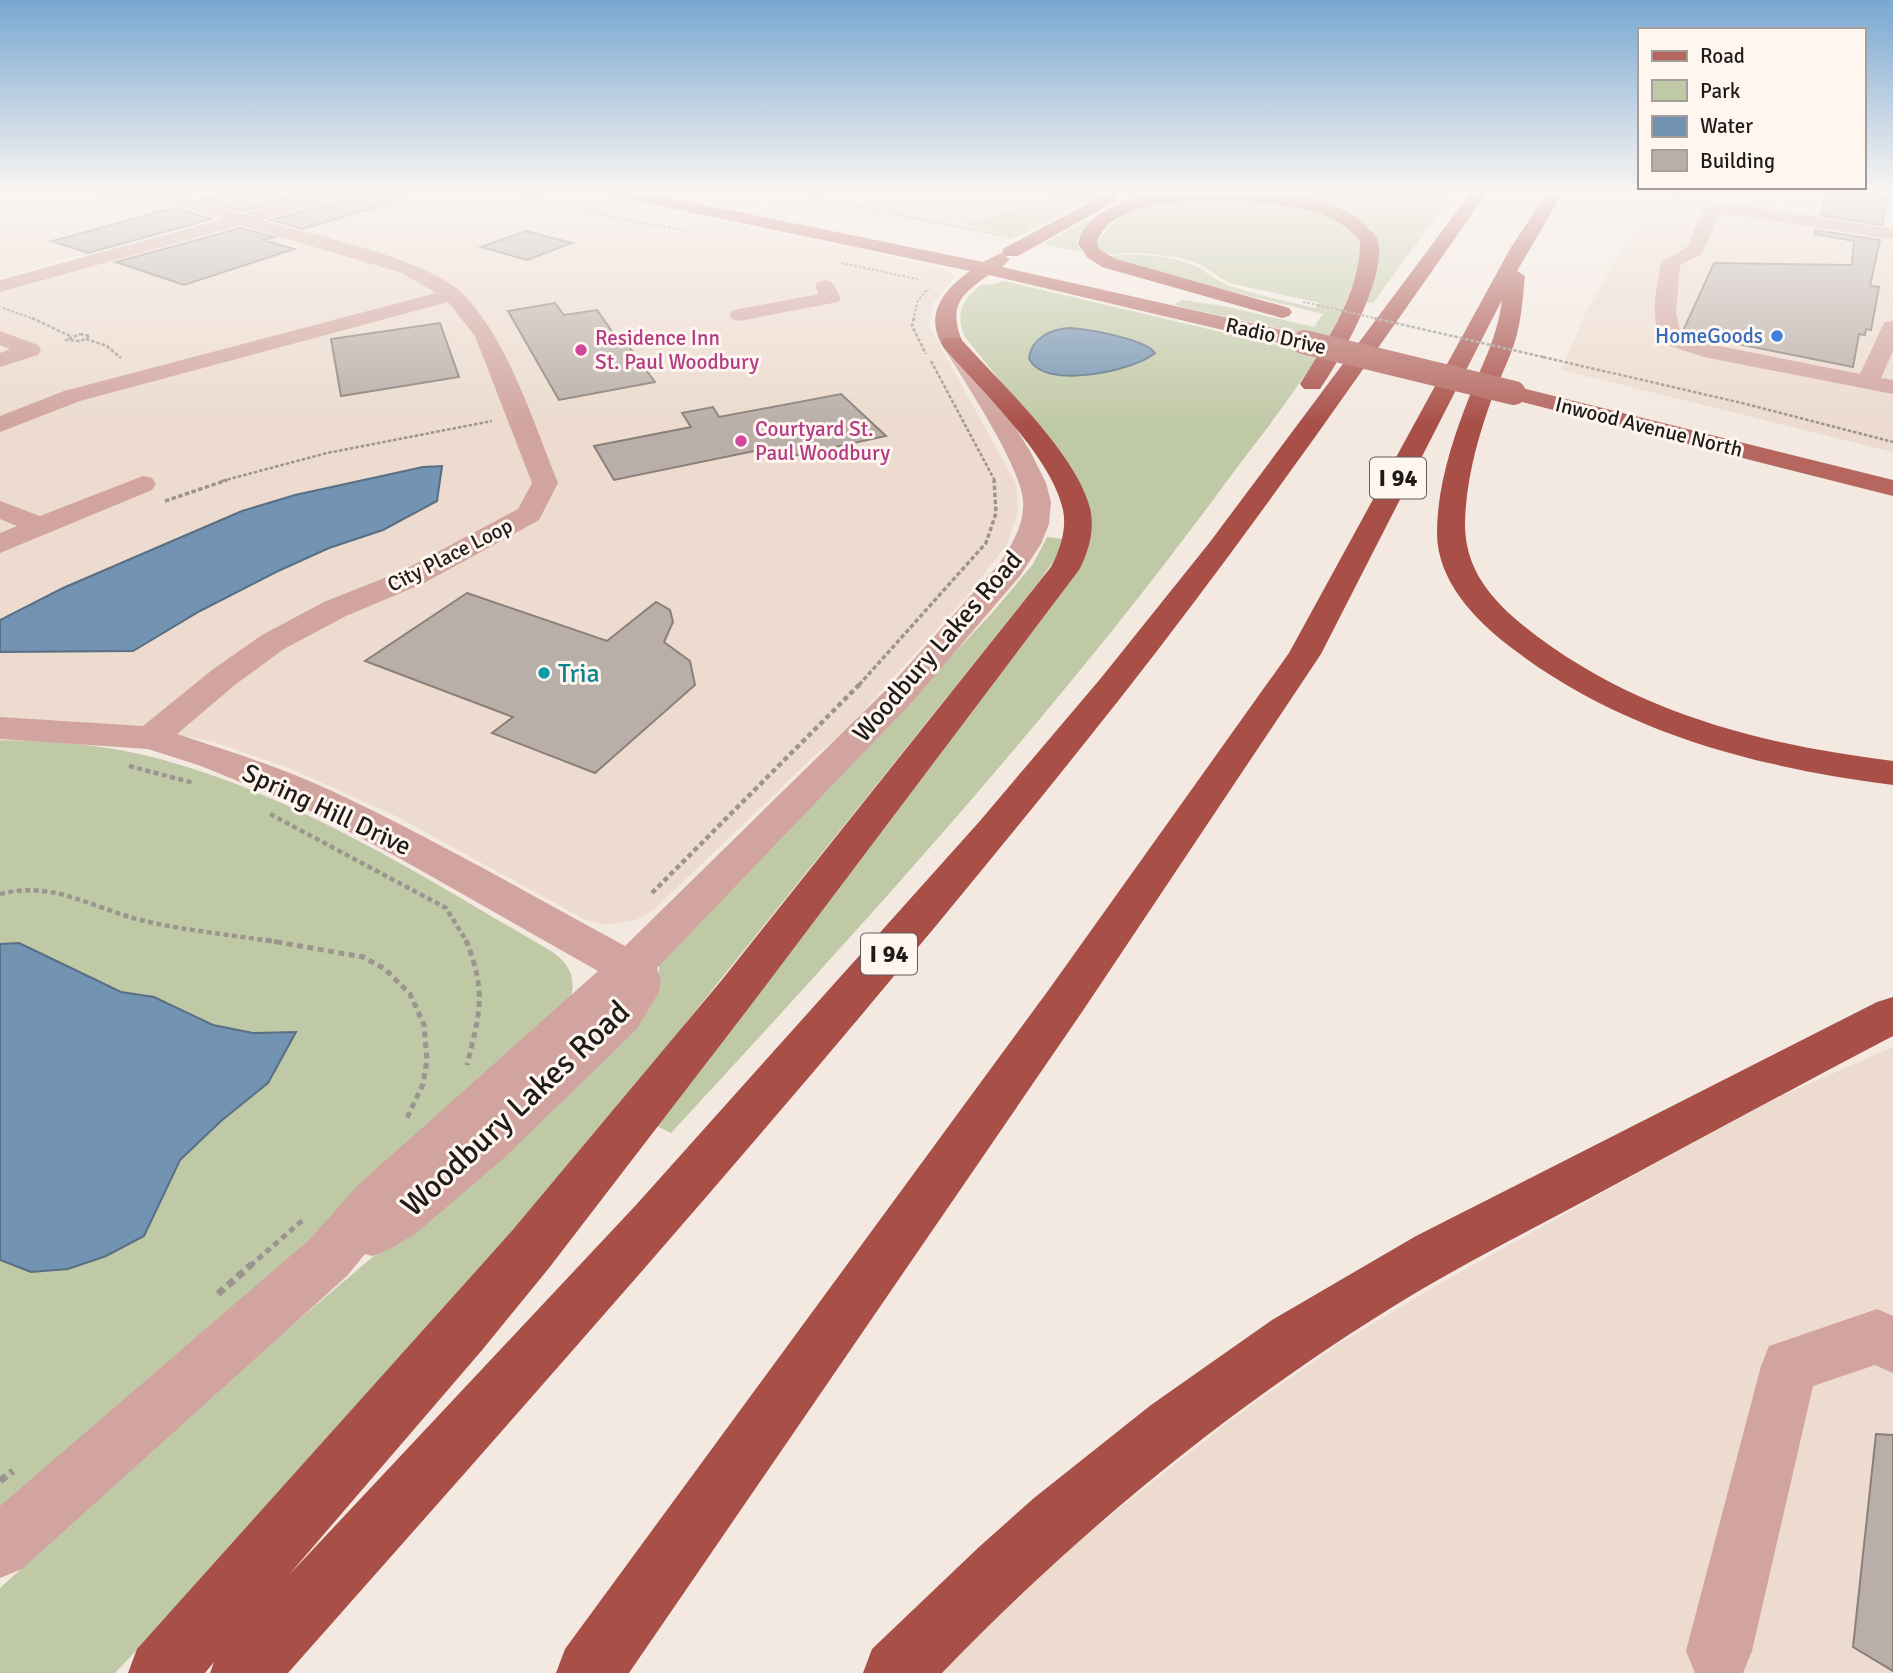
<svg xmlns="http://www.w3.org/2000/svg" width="1893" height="1673" font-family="Signika,sans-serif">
	<rect width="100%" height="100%" fill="#f3e9e1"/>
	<path fill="#ecdbce" d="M 0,191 L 303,191 L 0,278 Z
		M 359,191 L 577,191 L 935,266 L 949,271 L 955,277 L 933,303 L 929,326 L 1016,484 L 1018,511 L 1007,544 L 968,595 L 844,732 L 814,756 L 656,908 L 636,920 L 606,925 L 586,920 L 396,816 L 289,768 L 214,742 L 163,732 L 72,721 L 0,719 L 0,288 Z
		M 742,191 L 1108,191 L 1014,238 L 1000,241 Z
		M 1657,191 L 1893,227 L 1893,452 L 1561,370 L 1587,310 Z
		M 1893,1047 L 1893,1673 L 935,1673 L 1078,1541 L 1232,1419 L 1340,1343 L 1446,1280 L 1702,1138 L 1779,1097 Z"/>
	<path fill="#c0c9a6" d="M 1058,191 L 1108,191 L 1010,240 L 997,233 L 962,224 L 1023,208 Z
		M 1154,191 L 1455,191 L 1373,303 L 1365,302 L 1379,246 L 1373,233 L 1355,219 L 1260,194 L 1121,202 Z
		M 1263,199 C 1299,208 1335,211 1360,239 C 1362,315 1274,417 1230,477 C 1060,709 867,921 671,1133 L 655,1125 L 1054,603 L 1081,564 L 1089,508 L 1084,492 L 1067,464 L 965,337 C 954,313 963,299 982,284 L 990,285 L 1004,281 L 1298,350 L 1308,335 L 1174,305 L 1182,300 L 1224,306 L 1314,327 L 1323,314 L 1125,265 L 1110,256 C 1137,254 1169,254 1195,266 C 1207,271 1215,281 1228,285 C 1257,295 1286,301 1315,308 L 1320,303 L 1229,283 L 1201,265 L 1181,258 L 1144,253 L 1102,254 L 1096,246 C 1124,187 1209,200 1263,199 Z
		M 1085,221 L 1094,223 L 1077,238 L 1077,245 L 1082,252 L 1043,244 Z
		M 1047,537 L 1064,539 L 1057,556 L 1039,582 L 564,1175 L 243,1539 L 115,1673 L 0,1673 L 0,1588 L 270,1344 L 461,1182 L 659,975 L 659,965 L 992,613 L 1033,564 Z
		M 0,740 C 49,741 100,744 148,756 C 293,792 423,877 551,951 C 568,963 576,975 571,997 L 487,1083 L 0,1516 Z"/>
	<path fill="#7293b1" stroke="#596f83" stroke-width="2" d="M 1070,328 C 1087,329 1146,339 1155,353 C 1134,371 1042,391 1029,358 C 1032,337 1052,329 1070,328 Z
		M 442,466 L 437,501 L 383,530 L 329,548 L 276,572 L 200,611 L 133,651 L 0,652 L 0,620 L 63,588 L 242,511 L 295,495 L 423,467 Z
		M 19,943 L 121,992 L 154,997 L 213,1025 L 253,1033 L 296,1032 L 268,1083 L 221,1121 L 180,1160 L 144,1236 L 106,1256 L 68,1269 L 31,1272 L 0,1260 L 0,944 Z"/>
	<path fill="#b9afa8" stroke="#8a8079" stroke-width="2" d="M 234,191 L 318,191 L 242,211 L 202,200 Z
		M 356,191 L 407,191 L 408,197 L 303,229 L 271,220 L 352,198 Z
		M 1829,191 L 1876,191 L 1875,195 L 1888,196 L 1882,225 L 1820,215 Z
		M 173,208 L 212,219 L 88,253 L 52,241 Z
		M 241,228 L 274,237 L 264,240 L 294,249 L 184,285 L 116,262 Z
		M 1815,230 L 1880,240 L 1870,286 L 1879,287 L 1871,330 L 1866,329 L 1865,335 L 1859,334 L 1853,367 L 1698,336 L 1683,331 L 1714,263 L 1852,265 L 1854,241 L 1814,234 Z
		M 526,231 L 572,243 L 527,260 L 481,247 Z
		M 555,303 L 564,315 L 597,310 L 616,337 L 621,336 L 655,382 L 559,400 L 508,311 Z
		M 440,323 L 459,377 L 341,396 L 331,339 Z
		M 841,394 L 886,436 L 785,458 L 774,447 L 614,480 L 594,446 L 691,427 L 682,413 L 713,407 L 719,417 Z
		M 467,593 L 607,641 L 656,602 L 670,610 L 673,622 L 664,642 L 690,661 L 695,685 L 595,773 L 492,733 L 513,717 L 365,661 Z
		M 1876,1434 L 1893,1435 L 1893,1671 L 1853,1647 Z"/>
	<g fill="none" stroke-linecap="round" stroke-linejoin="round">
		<path stroke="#9c958f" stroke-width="2" stroke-dasharray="2.5 2" stroke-linecap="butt" d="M 501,191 L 635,222 L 685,230
			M 781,191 L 999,235
			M 841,263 L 918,279
			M 1303,302 L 1318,305
			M 3,308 L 37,320
			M 913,320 L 918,300 L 929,288"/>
		<path stroke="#9c958f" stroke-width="2.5" stroke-dasharray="3.5 2" stroke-linecap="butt" d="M 32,318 L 70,336
			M 914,318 L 912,326 L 926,354
			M 80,334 L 90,336 L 81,341 L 66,340 Z
			M 86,339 L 107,346 L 121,358
			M 1543,357 L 1742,403 L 1893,442
			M 931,361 L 995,481
			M 222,481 L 327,453 L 492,421"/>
		<path stroke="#9c958f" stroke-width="3.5" stroke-dasharray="4.5 2.5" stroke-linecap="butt" d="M 165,501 L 227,480
			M 859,685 L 986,543 L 996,513 L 994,480"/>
		<path stroke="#9c958f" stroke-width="4.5" stroke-dasharray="5 3.5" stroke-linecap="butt" d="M 129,766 L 194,783
			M 270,814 L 446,908 L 467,942
			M 652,893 L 861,683
			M 0,894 C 55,880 93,909 145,921 C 188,931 233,935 277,942"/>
		<path stroke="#9c958f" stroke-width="5" stroke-dasharray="6 4.5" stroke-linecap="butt" d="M 266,940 L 363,957 L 385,969 L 410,994 L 424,1025 L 427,1060 L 423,1084 L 407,1118
			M 466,940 C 487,994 480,1012 467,1065
			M 250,1266 L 304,1219"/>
		<path stroke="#9c958f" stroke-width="7" stroke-dasharray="8 5" stroke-linecap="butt" d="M 218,1294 L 252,1264
			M 0,1481 L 13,1471"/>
		<path fill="#d1a49f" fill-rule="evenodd" d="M 90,191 L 172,194 L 242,214 L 327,191 L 353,191 L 351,195 L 261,220 C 310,234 428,259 462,293 C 508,339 533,422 558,483 L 539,520 L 424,583 L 346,616 L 284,649 L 236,684 L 177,734 C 229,751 283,768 332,791 C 432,838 528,893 625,946 L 889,687 L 999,564 C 1012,545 1025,524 1023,500 C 1019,462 963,380 941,343 L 944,338 L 960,338 L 963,343 L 1030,451 L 1046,483 L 1051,502 L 1049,524 L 1041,544 L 1020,576 L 913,701 L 657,968 L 661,980 L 659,992 L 636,1030 L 504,1158 L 415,1234 L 390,1249 L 372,1256 L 365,1254 L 347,1276 L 22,1569 L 0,1578 L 0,1506 L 309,1240 L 358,1185 L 598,971 L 399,858 L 304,808 L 201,766 L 148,749 L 0,739 L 0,717 L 143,726 L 212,670 L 262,635 L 324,602 L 402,571 L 518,509 L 532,483 L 475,336 L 448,302 L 80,401 L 0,432 L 0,416 L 64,391 L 436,293 L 402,273 L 241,225 L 0,292 L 0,280 L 222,219 L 170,204 L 98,196 Z
			M 1668,191 L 1684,191 L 1684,192 L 1676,197 L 1670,196 Z
			M 1717,202 L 1893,229 L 1893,239 L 1720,213 L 1702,254 L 1680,265 L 1676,312 L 1681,335 L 1709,344 L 1860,374 L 1882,327 L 1885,322 L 1893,321 L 1893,351 L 1881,378 L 1893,380 L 1893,394 L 1704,357 L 1664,344 C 1648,320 1657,289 1661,262 L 1687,247 L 1704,209 Z
			M 825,280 L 832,282 L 841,298 L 838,302 L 739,321 L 732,319 L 729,315 L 732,311 L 739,309 L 819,294 L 815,286 L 818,282 Z
			M 0,331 L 38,345 L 41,350 L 38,355 L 0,367 L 0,353 L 10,349 L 0,345 Z
			M 143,476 L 152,478 L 156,484 L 152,490 L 0,553 L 0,533 L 17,526 L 0,519 L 0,501 L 40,516 Z
			M 1877,1309 L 1893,1316 L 1893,1373 L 1875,1365 L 1813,1386 L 1752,1651 L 1743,1673 L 1695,1673 L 1686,1651 L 1761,1366 L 1769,1346 Z"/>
		<path fill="#b4665f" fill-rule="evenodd" d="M 605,191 L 636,191 L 983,262 L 1001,253 L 1010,259 L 1002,267 L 1304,335 L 1312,337 L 1315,342 L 1312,347 L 1304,349 L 989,275 C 959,295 948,308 963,343 L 960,348 L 944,348 C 923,316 943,290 970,271 L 613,196 Z
			M 1514,386 L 1893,480 L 1893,496 L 1506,398 L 1502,393 L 1506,388 Z"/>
		<path fill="#a84f48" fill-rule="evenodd" d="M 1184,191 C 1237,191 1330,186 1369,229 C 1372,232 1377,236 1378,241 C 1387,277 1341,359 1320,389 L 1304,389 L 1300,384 C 1327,340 1360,294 1360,241 C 1350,229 1340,222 1326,216 C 1284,198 1109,183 1097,244 L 1100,250 L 1116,259 L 1289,308 L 1292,312 L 1289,316 L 1282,318 L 1102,267 L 1087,257 L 1078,244 C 1088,203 1149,193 1184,191 Z
			M 1472,191 L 1488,191 C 1369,361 1251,532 1122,696 C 857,1032 572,1352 288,1673 L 210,1673 L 214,1662 L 205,1673 L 128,1673 L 137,1649 L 511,1232 L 721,981 L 1051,567 C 1060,550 1067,529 1063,510 C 1052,457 980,389 944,348 L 941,343 L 944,338 L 960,338 C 999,382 1075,451 1090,508 C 1095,529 1089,551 1079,570 L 751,1005 L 549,1268 L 483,1349 L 288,1576 L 636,1205 L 979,822 L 1101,678 L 1210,542 Z
			M 1548,191 L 1564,191 L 1517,271 L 1525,276 C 1523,295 1522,315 1517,334 C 1512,354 1502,373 1494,393 C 1479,433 1466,478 1465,522 C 1464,574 1498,607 1538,637 C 1643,715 1765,745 1893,761 L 1893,785 C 1754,767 1621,732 1509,646 C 1474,619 1437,580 1437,533 C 1437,486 1453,438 1470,395 C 1483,363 1498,335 1502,300 L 1321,654 L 1082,1012 L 629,1673 L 556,1673 L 565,1649 L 1050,988 L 1289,653 L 1510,249 Z
			M 1110,192 L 1116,193 L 1118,197 L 1116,201 L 1018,256 L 1004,256 L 1002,252 L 1004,248 Z
			M 1893,997 L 1893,1036 C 1792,1089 1692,1143 1592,1197 C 1519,1236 1445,1273 1375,1318 C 1217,1418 1072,1538 942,1673 L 863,1673 L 872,1649 L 979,1547 L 1034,1498 L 1151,1405 L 1272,1320 L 1416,1236 L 1877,1002 Z"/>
		<path stroke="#9c958f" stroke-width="2" stroke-dasharray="2.5 2" stroke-linecap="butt" d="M 1318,305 L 1382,320"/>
		<path stroke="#9c958f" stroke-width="2.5" stroke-dasharray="3.5 2" stroke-linecap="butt" d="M 1374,318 L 1543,357"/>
		<path stroke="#b4665f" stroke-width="24" d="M 1304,342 L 1514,393"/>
	</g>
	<linearGradient id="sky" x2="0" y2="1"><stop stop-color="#79a7d2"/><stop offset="0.45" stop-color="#faf5f2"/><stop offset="1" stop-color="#faf5f2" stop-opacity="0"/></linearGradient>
	<rect width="1893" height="425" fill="url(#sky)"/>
	<circle fill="#3f7fe0" stroke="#fff6f0" stroke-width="2.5" cx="1777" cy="336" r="7"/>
	<g fill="#d1479c" stroke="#fff6f0" stroke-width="2.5">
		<circle cx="581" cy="350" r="7"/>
		<circle cx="741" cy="441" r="7"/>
	</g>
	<circle fill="#0f9aa8" stroke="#fff6f0" stroke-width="2.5" cx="544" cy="673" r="7"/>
	<g text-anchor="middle" stroke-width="6" stroke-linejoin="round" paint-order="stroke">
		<g font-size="21" fill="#1f1b18" stroke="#fff6f0">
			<text transform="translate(1276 336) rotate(13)" y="7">Radio Drive</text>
			<text transform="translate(1649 427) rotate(14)" y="7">Inwood Avenue North</text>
			<text transform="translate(450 555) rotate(-27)" y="7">City Place Loop</text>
		</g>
		<g font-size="21" fill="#366cbe" stroke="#fff6f0" text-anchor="end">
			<text x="1763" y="343">HomeGoods</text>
		</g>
		<g font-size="21" fill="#b23c85" stroke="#fff6f0" text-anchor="start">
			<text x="595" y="345">Residence Inn<tspan x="595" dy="24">St. Paul Woodbury</tspan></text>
			<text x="755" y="436">Courtyard St.<tspan x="755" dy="24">Paul Woodbury</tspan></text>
		</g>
		<g fill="#fff6f0" stroke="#625d59" stroke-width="2">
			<rect x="1370" y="457.5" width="56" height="41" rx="5"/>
			<rect x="861" y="933.5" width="56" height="41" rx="5"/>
		</g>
		<g font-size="24" font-weight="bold" fill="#1f1b18">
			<text x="1398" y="486">I 94</text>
			<text x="889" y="962">I 94</text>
		</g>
		<g font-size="26" fill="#1f1b18" stroke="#fff6f0">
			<text transform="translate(937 646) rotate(-49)" y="9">Woodbury Lakes Road</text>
			<text transform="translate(327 809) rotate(25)" y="9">Spring Hill Drive</text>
		</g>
		<g font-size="26" fill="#0d838f" stroke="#fff6f0" text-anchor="start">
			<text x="558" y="682">Tria</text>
		</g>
		<g font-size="32" fill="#1f1b18" stroke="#fff6f0">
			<text transform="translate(515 1108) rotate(-43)" y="11">Woodbury Lakes Road</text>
		</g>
	</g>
	<rect x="1638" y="28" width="228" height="161" fill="#fff6f0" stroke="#a59e9a" stroke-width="2"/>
	<rect x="1652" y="51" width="35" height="10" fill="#b4665f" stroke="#a59e9a" stroke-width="2"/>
	<text x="1700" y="63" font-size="21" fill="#1f1b18">Road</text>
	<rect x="1652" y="80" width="35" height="21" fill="#c0c9a6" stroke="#a59e9a" stroke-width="2"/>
	<text x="1700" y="98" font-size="21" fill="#1f1b18">Park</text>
	<rect x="1652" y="116" width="35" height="21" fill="#7293b1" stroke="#a59e9a" stroke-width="2"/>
	<text x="1700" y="133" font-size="21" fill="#1f1b18">Water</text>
	<rect x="1652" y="150" width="35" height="21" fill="#b9afa8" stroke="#a59e9a" stroke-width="2"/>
	<text x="1700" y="168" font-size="21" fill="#1f1b18">Building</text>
</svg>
